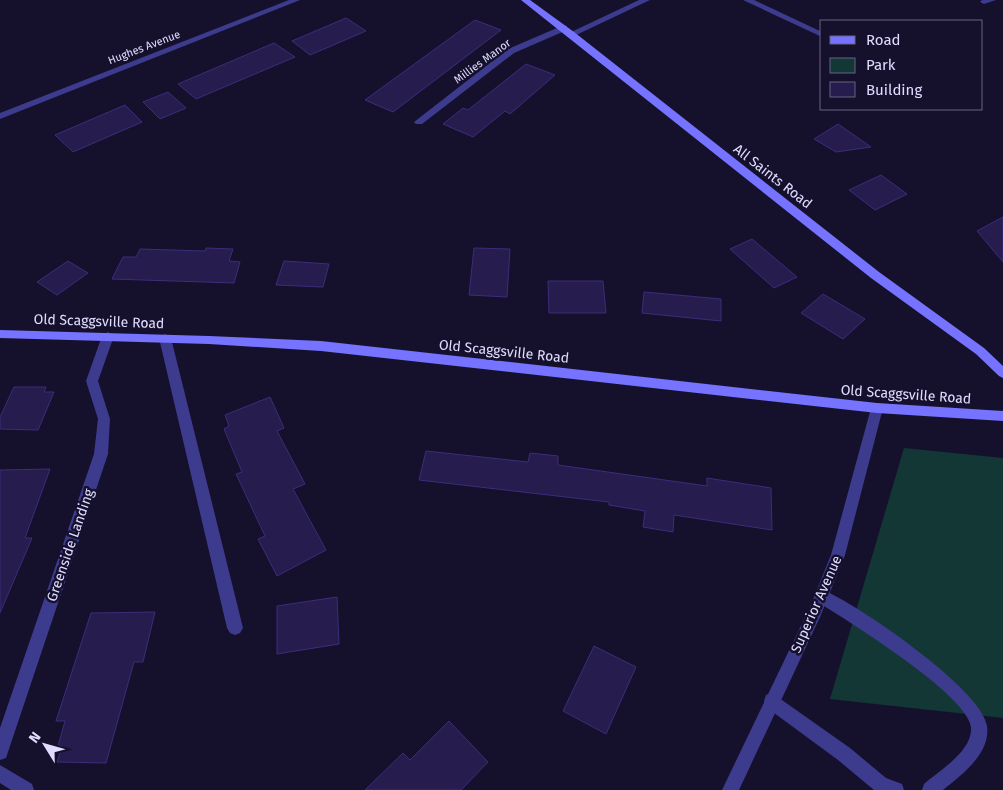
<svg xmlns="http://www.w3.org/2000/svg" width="1003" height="790" font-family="'Fira Sans',sans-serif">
	<rect width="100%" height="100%" fill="#15112d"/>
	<path fill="#133735" d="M 904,448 L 1003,458 L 1003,718 L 830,699 Z"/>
	<path fill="#261c4e" stroke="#3c2d7b" d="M 346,18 L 366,31 L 310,55 L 292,41 Z
		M 475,20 L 501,30 L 393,112 L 365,100 Z
		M 274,43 L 295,57 L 196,99 L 178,84 Z
		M 526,64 L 555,75 L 510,114 L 505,111 L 473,137 L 443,124 L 463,108 L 468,110 Z
		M 168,92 L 186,108 L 160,119 L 143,102 Z
		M 125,105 L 142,122 L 73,152 L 55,135 Z
		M 838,124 L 871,147 L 836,152 L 814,139 Z
		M 881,175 L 907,194 L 875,210 L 849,190 Z
		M 1003,217 L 1003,262 L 977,231 Z
		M 752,239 L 797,277 L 774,288 L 730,249 Z
		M 206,248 L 233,249 L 229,261 L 240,262 L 234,283 L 112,279 L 123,257 L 136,257 L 140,249 L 205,251 Z
		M 474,248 L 510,249 L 507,297 L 469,295 Z
		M 68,261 L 88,273 L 57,295 L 37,282 Z
		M 284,261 L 329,264 L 323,287 L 276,285 Z
		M 548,281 L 603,281 L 606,313 L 549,313 Z
		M 644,292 L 721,299 L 721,321 L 642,313 Z
		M 823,294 L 865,319 L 843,339 L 801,313 Z
		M 14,387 L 46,387 L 44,392 L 54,392 L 38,430 L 0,429 L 0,417 Z
		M 270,397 L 284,428 L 277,431 L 305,484 L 293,489 L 326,550 L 277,576 L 258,539 L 265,536 L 236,474 L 242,472 L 224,429 L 229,426 L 225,415 Z
		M 426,451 L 528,462 L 530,453 L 558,456 L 558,465 L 707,486 L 707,478 L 771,488 L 772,530 L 674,515 L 673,532 L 643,527 L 645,511 L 609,505 L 609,502 L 419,480 Z
		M 50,469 L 25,538 L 32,538 L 0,613 L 0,470 Z
		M 337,597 L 339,644 L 277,654 L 277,606 Z
		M 155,612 L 143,662 L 134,662 L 106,763 L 57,762 L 62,746 L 58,746 L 65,721 L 56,721 L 91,613 Z
		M 594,646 L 636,667 L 606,734 L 563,711 Z
		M 449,721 L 488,762 L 461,790 L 365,790 L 403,753 L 410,760 Z"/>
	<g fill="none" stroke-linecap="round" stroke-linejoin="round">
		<path fill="#3d3b8d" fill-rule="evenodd" d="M 165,334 L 171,338 L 243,628 L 240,633 L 235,635 L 230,633 L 227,628 L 159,338 Z
			M 821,589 C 856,603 982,689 987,726 C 991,754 961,775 943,790 L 922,790 L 924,784 C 940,770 973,751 971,727 C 968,695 845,619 816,601 L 814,596 L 816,591 Z
			M 772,693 L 850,748 L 886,778 L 902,784 L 904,790 L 874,790 L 838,760 L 766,707 L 764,701 L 766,695 Z
			M 0,765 L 32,784 L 34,790 L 11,790 L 0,783 Z"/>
		<path fill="#3d3b8d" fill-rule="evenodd" d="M 289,0 L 300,0 L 0,119 L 0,113 Z
			M 639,0 L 650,0 L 574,36 L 567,34 Z
			M 743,0 L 754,0 L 822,32 L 822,37 Z
			M 982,0 L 996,0 L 984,4 L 980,2 Z
			M 564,25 L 567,26 L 567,30 L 514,53 L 422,124 L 416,124 L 414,122 L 508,49 Z
			M 108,332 L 114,336 L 98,381 L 110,419 L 108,454 L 8,752 L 6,758 L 0,760 L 0,728 L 94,454 L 98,419 L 86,381 L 102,336 Z
			M 877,403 L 881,404 L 883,408 L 845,555 L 820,617 L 739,790 L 722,790 L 809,609 L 831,555 L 871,408 L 873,404 Z"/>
		<path fill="#7573ff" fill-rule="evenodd" d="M 521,0 L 530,0 L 574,32 L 879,272 L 984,348 L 1003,366 L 1003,378 L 999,376 L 976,354 L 871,278 Z
			M 0,330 L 209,336 L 321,341 L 877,403 L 1003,411 L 1003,421 L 877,413 L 321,351 L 209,344 L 0,338 Z"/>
	</g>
	<g text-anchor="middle" stroke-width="5" stroke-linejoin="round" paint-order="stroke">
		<g font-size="11" fill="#e0dcff" stroke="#15112d">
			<text transform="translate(144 47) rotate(-21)" y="4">Hughes Avenue</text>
			<text transform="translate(482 61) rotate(-36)" y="4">Millies Manor</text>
		</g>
		<g font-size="14" fill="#e0dcff" stroke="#15112d">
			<text transform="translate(773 176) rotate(38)" y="5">All Saints Road</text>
			<text transform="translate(99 321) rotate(2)" y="5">Old Scaggsville Road</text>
			<text transform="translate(504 351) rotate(6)" y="5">Old Scaggsville Road</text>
			<text transform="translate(906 394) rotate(4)" y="5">Old Scaggsville Road</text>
			<text transform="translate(70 545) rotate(-71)" y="5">Greenside Landing</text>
			<text transform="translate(816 604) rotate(-66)" y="5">Superior Avenue</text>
		</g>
	</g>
	<rect x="820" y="20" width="162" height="90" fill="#15112d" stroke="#666281"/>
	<rect x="830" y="36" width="25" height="8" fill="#7573ff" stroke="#666281"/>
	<text x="866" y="45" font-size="15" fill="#e0dcff">Road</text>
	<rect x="830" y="58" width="25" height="15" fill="#133735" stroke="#666281"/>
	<text x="866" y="70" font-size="15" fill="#e0dcff">Park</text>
	<rect x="830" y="82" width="25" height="15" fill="#261c4e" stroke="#666281"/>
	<text x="866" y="95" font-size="15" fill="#e0dcff">Building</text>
	<g transform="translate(45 745) rotate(307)" stroke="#15112d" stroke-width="4" paint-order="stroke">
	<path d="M0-4L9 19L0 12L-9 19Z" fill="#e0dcff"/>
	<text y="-8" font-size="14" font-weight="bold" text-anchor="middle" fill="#e0dcff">N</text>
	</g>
</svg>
